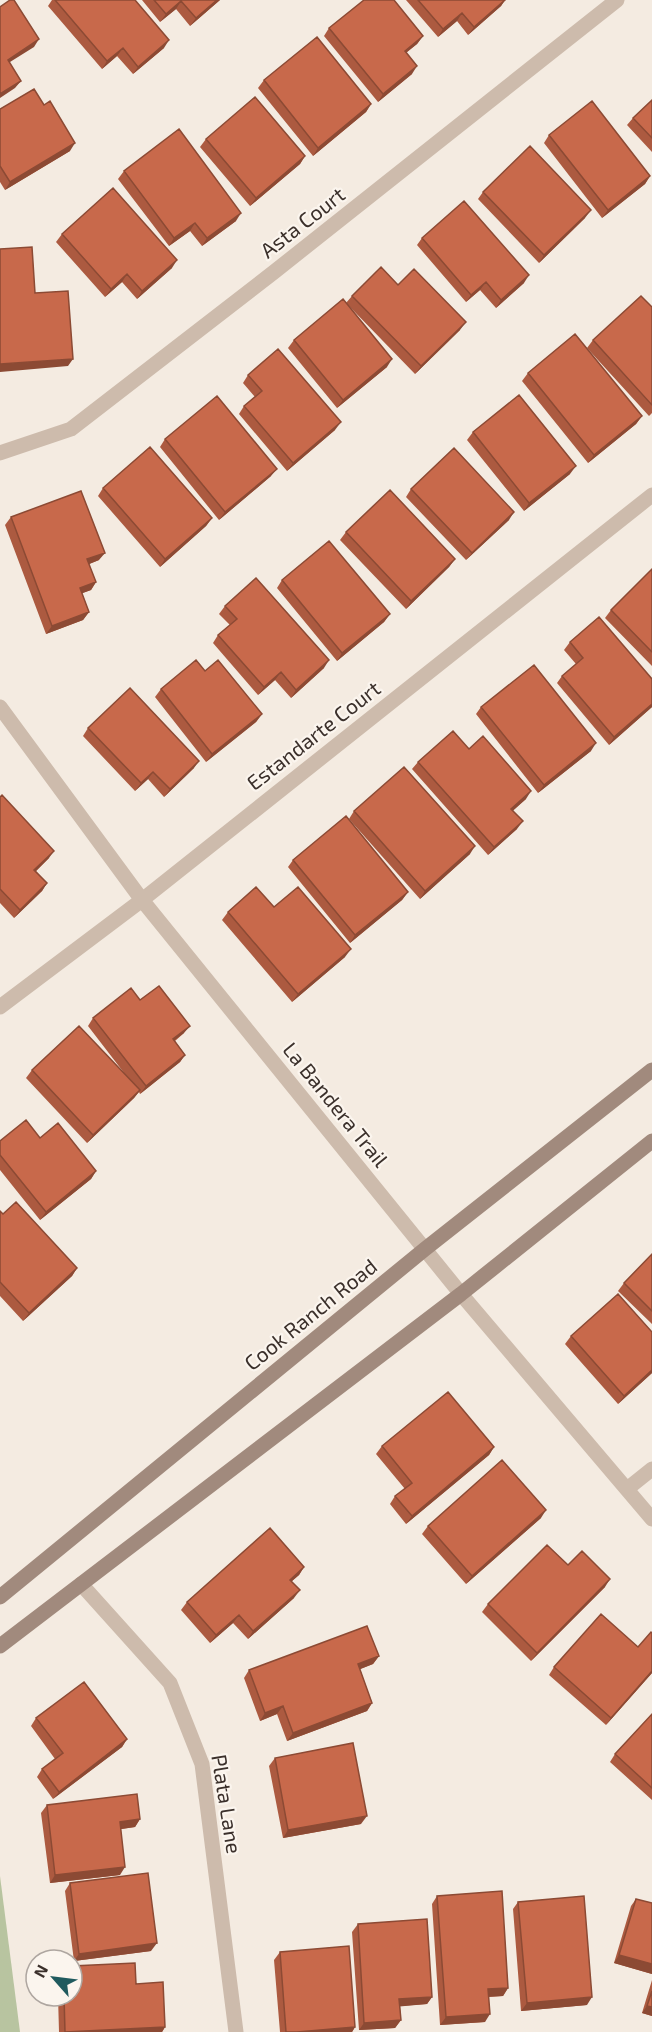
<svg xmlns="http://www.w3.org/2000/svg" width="652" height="2032" font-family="'Exo 2',sans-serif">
	<rect width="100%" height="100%" fill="#f4ebe1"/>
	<path fill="#b8c4a0" d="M 0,1876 L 20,2032 L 0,2032 Z"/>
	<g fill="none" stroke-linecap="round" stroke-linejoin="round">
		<path stroke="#cdbbac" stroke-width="15" d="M 0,453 L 71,429 L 274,272 L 617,0
			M 0,707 L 142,900 L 461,1294 L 652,1519
			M 0,1007 L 142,900 L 652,495
			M 627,1489 L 652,1469
			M 81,1584 L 170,1683 L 202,1764 L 236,2032"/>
		<path stroke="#a18a7d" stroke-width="15" d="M 0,1597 L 425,1249 L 652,1070
			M 0,1646 L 461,1294 L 652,1141"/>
	</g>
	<path fill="#ac5a40" d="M 52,0 L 135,0 L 164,48 L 133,74 L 117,56 L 102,69 L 48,6 Z
		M 142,0 L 220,0 L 190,26 L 176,9 L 160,22 Z
		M 406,0 L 505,0 L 501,6 L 468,35 L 457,21 L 438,37 Z
		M 329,28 L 423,36 L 417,44 L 406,53 L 412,74 L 378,102 L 324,36 Z
		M 264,80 L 371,104 L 366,112 L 313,156 L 258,88 Z
		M 652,100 L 652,152 L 627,125 L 633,118 Z
		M 0,109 L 70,151 L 5,190 L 0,182 Z
		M 549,135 L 650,176 L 645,184 L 602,218 L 544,143 Z
		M 206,139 L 305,156 L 300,164 L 250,206 L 200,147 Z
		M 124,171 L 236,221 L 202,246 L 190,231 L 169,246 L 118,179 Z
		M 483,192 L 585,218 L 539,263 L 478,199 Z
		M 62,234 L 172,268 L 137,299 L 122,282 L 105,297 L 56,242 Z
		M 422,238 L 524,283 L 496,308 L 480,290 L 466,302 L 417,245 Z
		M 398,285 L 460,330 L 415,374 L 348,305 L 387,367 L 337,408 L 288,348 L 294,340 L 346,303 L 352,296 Z
		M 652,307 L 652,413 L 649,416 L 587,348 L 593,340 Z
		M 528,373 L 642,416 L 636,424 L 588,463 L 522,381 Z
		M 248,375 L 335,430 L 287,471 L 239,414 L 244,406 L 255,397 L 243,383 Z
		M 473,432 L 570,474 L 524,511 L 467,440 Z
		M 165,439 L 271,476 L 219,520 L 160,447 Z
		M 103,488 L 212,518 L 206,526 L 160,567 L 98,496 Z
		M 411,489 L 509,520 L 466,560 L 406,497 Z
		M 11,517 L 99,560 L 89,564 L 96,582 L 91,590 L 82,593 L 89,612 L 83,620 L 46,634 L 5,525 Z
		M 346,532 L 455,559 L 449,567 L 406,609 L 340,540 Z
		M 652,569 L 652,666 L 605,618 L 611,610 Z
		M 282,580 L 390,614 L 384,622 L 337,661 L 277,588 Z
		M 225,606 L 324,668 L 291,698 L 275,680 L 258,695 L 213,643 L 218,635 L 230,625 L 219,614 Z
		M 570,642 L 652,679 L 652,707 L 609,745 L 557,683 L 562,676 L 576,664 L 564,650 Z
		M 205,671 L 262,714 L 256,722 L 206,762 L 155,697 L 161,689 Z
		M 481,707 L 591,751 L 538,793 L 476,714 Z
		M 88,728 L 194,768 L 164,797 L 148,779 L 135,791 L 83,736 Z
		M 469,749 L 526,799 L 513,810 L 517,829 L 488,855 L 412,769 L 418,762 Z
		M 0,797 L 49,858 L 36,871 L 47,883 L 42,891 L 14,918 L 0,903 Z
		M 354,811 L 470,854 L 420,899 L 349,819 Z
		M 293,860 L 408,892 L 402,900 L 350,943 L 288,867 Z
		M 274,907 L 345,957 L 292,1002 L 222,920 L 228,912 Z
		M 140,1000 L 184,1033 L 175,1041 L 185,1055 L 180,1062 L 140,1094 L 139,1092 L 134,1098 L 87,1143 L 26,1078 L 32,1070 L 128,1078 L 88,1026 L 93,1018 Z
		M 40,1138 L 96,1171 L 91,1179 L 40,1220 L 0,1170 L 0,1141 Z
		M 0,1211 L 3,1214 L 77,1268 L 72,1276 L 23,1321 L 0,1296 Z
		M 652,1254 L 652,1324 L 618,1291 L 624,1283 Z
		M 652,1332 L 652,1373 L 618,1404 L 565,1344 L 571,1336 Z
		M 382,1446 L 494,1447 L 489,1455 L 406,1524 L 390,1504 L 395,1496 L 405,1489 L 376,1454 Z
		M 541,1518 L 466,1584 L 422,1534 L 428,1526 Z
		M 568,1565 L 605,1587 L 531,1661 L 482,1612 L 488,1604 Z
		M 304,1567 L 299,1575 L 292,1581 L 294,1598 L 248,1639 L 233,1623 L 210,1643 L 181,1610 L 187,1602 Z
		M 652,1633 L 652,1673 L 606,1725 L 549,1675 L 554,1667 L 638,1647 Z
		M 379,1656 L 373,1664 L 360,1669 L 372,1703 L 367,1711 L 287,1741 L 277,1714 L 260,1721 L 244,1678 L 249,1670 Z
		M 652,1714 L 652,1800 L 610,1762 L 615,1754 Z
		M 36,1718 L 127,1739 L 122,1747 L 53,1799 L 37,1777 L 42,1769 L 55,1759 L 31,1726 Z
		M 275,1758 L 361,1824 L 283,1838 L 269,1766 Z
		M 47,1805 L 140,1819 L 135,1827 L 121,1829 L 120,1875 L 50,1883 L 41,1813 Z
		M 70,1883 L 151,1951 L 74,1961 L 65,1891 Z
		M 437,1896 L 508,1988 L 503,1996 L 489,1997 L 485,2022 L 440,2025 L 432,1904 Z
		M 636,1899 L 652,1974 L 614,1963 L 631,1906 Z
		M 518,1902 L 587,2005 L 521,2011 L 513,1909 Z
		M 358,1924 L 432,1997 L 427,2004 L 400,2006 L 401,2020 L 395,2028 L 359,2030 L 352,1932 Z
		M 280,1952 L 355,2027 L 352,2032 L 280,2032 L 274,1960 Z
		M 652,1980 L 652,2016 L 642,2013 Z
		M 136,1984 L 165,2027 L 162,2032 L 59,2032 L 58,1996 L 72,1996 Z"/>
	<path fill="#8c4a34" d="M 217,0 L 220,0 L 190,26 L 196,18 Z
		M 505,0 L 501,6 L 468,35 L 474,27 Z
		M 181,1 L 176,9 L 160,22 L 166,14 Z
		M 462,13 L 457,21 L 438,37 L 443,29 Z
		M 423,36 L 417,44 L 399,58 L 405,51 Z
		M 39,39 L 34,47 L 2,67 L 8,60 Z
		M 169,40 L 164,48 L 133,74 L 138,67 Z
		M 123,48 L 117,56 L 102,69 L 107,61 Z
		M 417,66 L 412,74 L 378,102 L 383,94 Z
		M 21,81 L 15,88 L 0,98 L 0,94 Z
		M 371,104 L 366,112 L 313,156 L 318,148 Z
		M 75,143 L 70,151 L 5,190 L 10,182 Z
		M 305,156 L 300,164 L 250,206 L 256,198 Z
		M 650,176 L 645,184 L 602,218 L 608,210 Z
		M 591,210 L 585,218 L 539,263 L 544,255 Z
		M 241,213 L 236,221 L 202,246 L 207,238 Z
		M 195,223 L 190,231 L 169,246 L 174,238 Z
		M 177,260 L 172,268 L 137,299 L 142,291 Z
		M 127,274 L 122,282 L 105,297 L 111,289 Z
		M 529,275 L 524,283 L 496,308 L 501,300 Z
		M 486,282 L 480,290 L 466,302 L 471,295 Z
		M 466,322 L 460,330 L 415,374 L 421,366 Z
		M 73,359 L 68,366 L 0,372 L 0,364 Z
		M 392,359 L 387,367 L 337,408 L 343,400 Z
		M 642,416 L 636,424 L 588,463 L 594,455 Z
		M 341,422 L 335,430 L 287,471 L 293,463 Z
		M 576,466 L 570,474 L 524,511 L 529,503 Z
		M 277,469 L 271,476 L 219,520 L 225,512 Z
		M 514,512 L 509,520 L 466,560 L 472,553 Z
		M 212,518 L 206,526 L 160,567 L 165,559 Z
		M 105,553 L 99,560 L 82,567 L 87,559 Z
		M 455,559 L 449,567 L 406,609 L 411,601 Z
		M 96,582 L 91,590 L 75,596 L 80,588 Z
		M 89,612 L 83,620 L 46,634 L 52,626 Z
		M 390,614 L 384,622 L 337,661 L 342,653 Z
		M 329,660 L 324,668 L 291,698 L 296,690 Z
		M 281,672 L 275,680 L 258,695 L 264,687 Z
		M 652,704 L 652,707 L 609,745 L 614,737 Z
		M 262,714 L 256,722 L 206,762 L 212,754 Z
		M 596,743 L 591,751 L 538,793 L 544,785 Z
		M 199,761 L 194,768 L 164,797 L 170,789 Z
		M 153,772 L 148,779 L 135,791 L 141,783 Z
		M 531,791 L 526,799 L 506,817 L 511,809 Z
		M 523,821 L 517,829 L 488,855 L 494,847 Z
		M 475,846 L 470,854 L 420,899 L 425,891 Z
		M 54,851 L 49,858 L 29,878 L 34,870 Z
		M 47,883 L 42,891 L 14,918 L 20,910 Z
		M 408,892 L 402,900 L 350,943 L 355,935 Z
		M 351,949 L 345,957 L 292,1002 L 298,994 Z
		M 190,1026 L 184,1033 L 167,1046 L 173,1039 Z
		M 185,1055 L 180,1062 L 140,1094 L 146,1086 Z
		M 140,1090 L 134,1098 L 87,1143 L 93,1135 Z
		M 96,1171 L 91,1179 L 40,1220 L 46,1212 Z
		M 77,1268 L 72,1276 L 23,1321 L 29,1313 Z
		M 652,1370 L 652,1373 L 618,1404 L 624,1396 Z
		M 494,1447 L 489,1455 L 406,1524 L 412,1516 Z
		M 546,1510 L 541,1518 L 466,1584 L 472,1576 Z
		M 304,1567 L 299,1575 L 285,1587 L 290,1580 Z
		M 610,1579 L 605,1587 L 531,1661 L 537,1653 Z
		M 300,1590 L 294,1598 L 248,1639 L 253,1631 Z
		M 239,1615 L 233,1623 L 210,1643 L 216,1635 Z
		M 379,1656 L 373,1664 L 353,1672 L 358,1664 Z
		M 652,1671 L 652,1673 L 606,1725 L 611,1718 Z
		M 372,1703 L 367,1711 L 287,1741 L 293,1733 Z
		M 283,1706 L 277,1714 L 260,1721 L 265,1713 Z
		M 127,1739 L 122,1747 L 53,1799 L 59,1792 Z
		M 367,1816 L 361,1824 L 283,1838 L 288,1830 Z
		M 140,1819 L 135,1827 L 115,1830 L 120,1822 Z
		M 125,1867 L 120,1875 L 50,1883 L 55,1875 Z
		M 157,1943 L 151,1951 L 74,1961 L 79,1954 Z
		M 619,1955 L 652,1964 L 652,1974 L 614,1963 Z
		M 508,1988 L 503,1996 L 483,1997 L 488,1989 Z
		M 432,1997 L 427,2004 L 394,2007 L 399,1999 Z
		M 592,1997 L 587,2005 L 521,2011 L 527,2003 Z
		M 647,2006 L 652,2007 L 652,2016 L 642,2013 Z
		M 490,2014 L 485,2022 L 440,2025 L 446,2017 Z
		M 401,2020 L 395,2028 L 359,2030 L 364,2023 Z
		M 165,2027 L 162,2032 L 74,2032 Z
		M 355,2027 L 352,2032 L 297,2032 Z"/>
	<path fill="#c8694b" stroke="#8c4a34" stroke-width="1.5" d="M 10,0 L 14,0 L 39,39 L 8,60 L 21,81 L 0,94 L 0,7 Z
		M 55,0 L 135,0 L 169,40 L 138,67 L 123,48 L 107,61 Z
		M 154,0 L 217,0 L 196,18 L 181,1 L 166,14 Z
		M 364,0 L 394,0 L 423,36 L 405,51 L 417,66 L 383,94 L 329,28 Z
		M 418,0 L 505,0 L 474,27 L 462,13 L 443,29 Z
		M 317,37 L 371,104 L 318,148 L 264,80 Z
		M 34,89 L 44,105 L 50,101 L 75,143 L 10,182 L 0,166 L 0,109 Z
		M 255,97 L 305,156 L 256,198 L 206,139 Z
		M 652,100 L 652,138 L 633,118 Z
		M 592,101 L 650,176 L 608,210 L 549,135 Z
		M 179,129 L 241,213 L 207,238 L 195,223 L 174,238 L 124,171 Z
		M 530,146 L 591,210 L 544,255 L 483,192 Z
		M 113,188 L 177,260 L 142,291 L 127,274 L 111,289 L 62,234 Z
		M 464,201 L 529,275 L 501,300 L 486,282 L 471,295 L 422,238 Z
		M 32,247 L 35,293 L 68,291 L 73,359 L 0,364 L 0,249 Z
		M 381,267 L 398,285 L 414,269 L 466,322 L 421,366 L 352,296 Z
		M 641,296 L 652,307 L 652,405 L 593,340 Z
		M 343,299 L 392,359 L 343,400 L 294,340 Z
		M 575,334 L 642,416 L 594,455 L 528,373 Z
		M 278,349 L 341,422 L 293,463 L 244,406 L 262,391 L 248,375 Z
		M 519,395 L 576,466 L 529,503 L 473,432 Z
		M 217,396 L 277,469 L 225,512 L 165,439 Z
		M 150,447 L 212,518 L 165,559 L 103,488 Z
		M 454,448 L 514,512 L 472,553 L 411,489 Z
		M 390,490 L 455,559 L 411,601 L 346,532 Z
		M 81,491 L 105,553 L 87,559 L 96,582 L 80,588 L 89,612 L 52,626 L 11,517 Z
		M 329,541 L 390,614 L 342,653 L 282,580 Z
		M 652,569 L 652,652 L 611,610 Z
		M 256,578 L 329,660 L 296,690 L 281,672 L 264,687 L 218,635 L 237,619 L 225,606 Z
		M 599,617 L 652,679 L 652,704 L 614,737 L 562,676 L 583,658 L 570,642 Z
		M 196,660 L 205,671 L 218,660 L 262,714 L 212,754 L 161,689 Z
		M 534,665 L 596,743 L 544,785 L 481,707 Z
		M 130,688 L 199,761 L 170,789 L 153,772 L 141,783 L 88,728 Z
		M 453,731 L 469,749 L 483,736 L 531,791 L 511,809 L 523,821 L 494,847 L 418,762 Z
		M 404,767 L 475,846 L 425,891 L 354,811 Z
		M 2,795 L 54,851 L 34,870 L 47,883 L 20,910 L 0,889 L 0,797 Z
		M 346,816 L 408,892 L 355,935 L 293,860 Z
		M 256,887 L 274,907 L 298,887 L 351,949 L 298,994 L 228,912 Z
		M 159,986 L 190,1026 L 173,1039 L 185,1055 L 146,1086 L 93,1018 L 131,988 L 140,1000 Z
		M 79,1026 L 140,1090 L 93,1135 L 32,1070 Z
		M 26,1120 L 40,1138 L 58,1123 L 96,1171 L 46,1212 L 0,1155 L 0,1141 Z
		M 16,1202 L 77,1268 L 29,1313 L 0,1282 L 0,1211 L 3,1214 Z
		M 652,1254 L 652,1311 L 624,1283 Z
		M 618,1294 L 652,1332 L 652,1370 L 624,1396 L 571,1336 Z
		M 448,1392 L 494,1447 L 412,1516 L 395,1496 L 412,1483 L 382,1446 Z
		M 502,1460 L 546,1510 L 472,1576 L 428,1526 Z
		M 270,1528 L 304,1567 L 290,1580 L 300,1590 L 253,1631 L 239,1615 L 216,1635 L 187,1602 Z
		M 547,1545 L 568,1565 L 582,1551 L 610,1579 L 537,1653 L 488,1604 Z
		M 601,1614 L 638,1647 L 651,1632 L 652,1633 L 652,1671 L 611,1718 L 554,1667 Z
		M 367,1626 L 379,1656 L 358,1664 L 372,1703 L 293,1733 L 283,1706 L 265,1713 L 249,1670 Z
		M 84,1682 L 127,1739 L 59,1792 L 42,1769 L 63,1753 L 36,1718 Z
		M 652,1714 L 652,1788 L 615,1754 Z
		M 353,1743 L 367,1816 L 288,1830 L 275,1758 Z
		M 137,1794 L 140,1819 L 120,1822 L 125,1867 L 55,1875 L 47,1805 Z
		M 148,1873 L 157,1943 L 79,1954 L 70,1883 Z
		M 502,1891 L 508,1988 L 488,1989 L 490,2014 L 446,2017 L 437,1896 Z
		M 584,1896 L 592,1997 L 527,2003 L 518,1902 Z
		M 636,1899 L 652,1903 L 652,1964 L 619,1955 Z
		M 427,1919 L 432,1997 L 399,1999 L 401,2020 L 364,2023 L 358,1924 Z
		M 349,1946 L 355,2027 L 297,2032 L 286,2032 L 280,1952 Z
		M 135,1963 L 136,1984 L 163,1982 L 165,2027 L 65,2032 L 64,1996 L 72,1996 L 72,1966 Z
		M 652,1991 L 652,2007 L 647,2006 Z"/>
	<g text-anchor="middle" stroke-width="4.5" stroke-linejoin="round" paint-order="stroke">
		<g font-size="21" fill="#3b302b" stroke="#fbf5ee">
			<text transform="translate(303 223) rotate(-38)" y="7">Asta Court</text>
			<text transform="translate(314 736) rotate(-38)" y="7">Estandarte Court</text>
			<text transform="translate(335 1105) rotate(51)" y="7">La Bandera Trail</text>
			<text transform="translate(311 1315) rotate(-39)" y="7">Cook Ranch Road</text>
			<text transform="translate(226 1804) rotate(81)" y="7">Plata Lane</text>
		</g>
	</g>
	<g transform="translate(54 1978) rotate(298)"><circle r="28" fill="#fbf5ee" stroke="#aea6a0" stroke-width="1.5"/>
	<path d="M0-4.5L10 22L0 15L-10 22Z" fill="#1f5a5e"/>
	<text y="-9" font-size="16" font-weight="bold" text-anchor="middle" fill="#3b302b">N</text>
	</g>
</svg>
